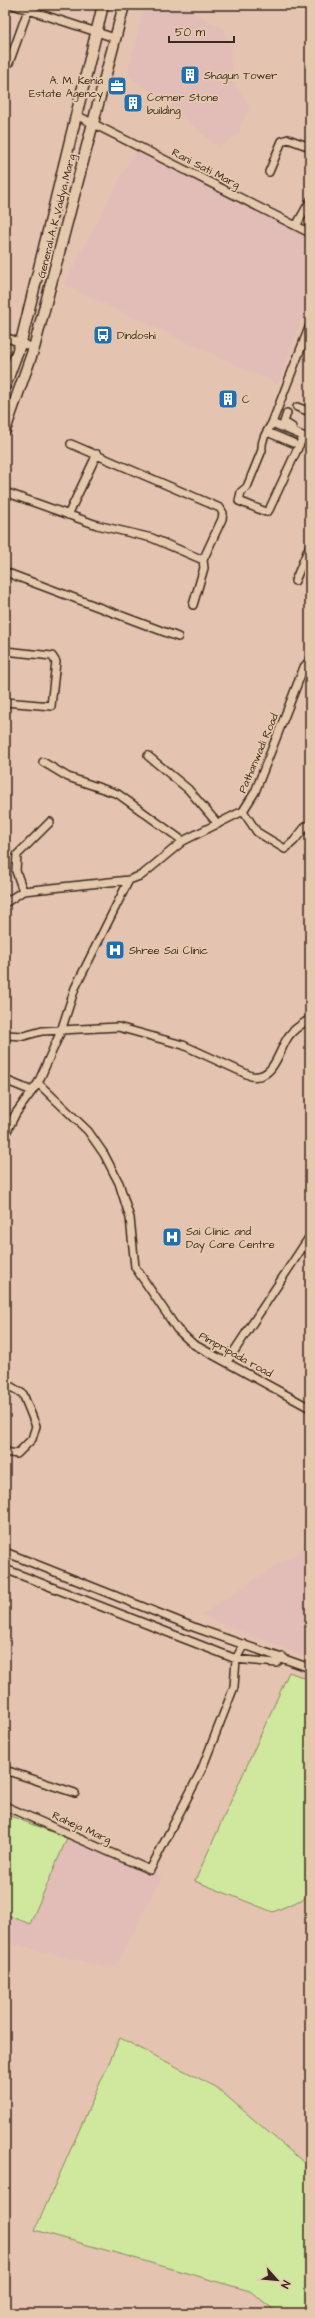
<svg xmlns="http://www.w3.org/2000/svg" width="315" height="2318" font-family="'Architects Daughter',sans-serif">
	<rect width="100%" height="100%" fill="#e4c3b1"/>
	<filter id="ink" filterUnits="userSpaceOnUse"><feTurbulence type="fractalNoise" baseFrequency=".025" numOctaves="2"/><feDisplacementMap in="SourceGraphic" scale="8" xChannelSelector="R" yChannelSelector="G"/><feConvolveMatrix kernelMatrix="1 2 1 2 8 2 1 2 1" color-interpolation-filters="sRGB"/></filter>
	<g filter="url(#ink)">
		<path fill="#e2bcb7" d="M 145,5 L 179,5 L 223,29 L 231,45 L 232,80 L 249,106 L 238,134 L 218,147 L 164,101 L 128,75 Z
			M 135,151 L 310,236 L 310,295 L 278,384 L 64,285 Z
			M 310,1544 L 310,1658 L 201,1615 Z
			M 67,1838 L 162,1876 L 117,1963 L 111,1968 L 5,1942 L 5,1914 L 30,1924 Z"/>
		<path fill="#d0e89e" stroke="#86895e" d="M 289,1672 L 310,1680 L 310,1896 L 273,1912 L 195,1881 Z
			M 5,1814 L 67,1838 L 30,1924 L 5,1914 Z
			M 120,2038 L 216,2087 L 310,2168 L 310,2313 L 278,2313 L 250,2291 L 35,2230 Z"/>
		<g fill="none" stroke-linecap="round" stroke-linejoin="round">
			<defs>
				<path id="street" d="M 13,5 L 115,38
					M 9,63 L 28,10
					M 76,115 L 310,233
					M 269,172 L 282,141 L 288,139 L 310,147
					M 296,226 L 310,201
					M 310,325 L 272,423 L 310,439
					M 5,337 L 34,348
					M 297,407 L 310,412
					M 287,413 L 284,422 L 292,427
					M 272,423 C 267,432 261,439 262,450 L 247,487 L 241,492 L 239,501 L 266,512 L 269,510 L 303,437
					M 267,432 L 293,443
					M 71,444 L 220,508 L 223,513 L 222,519 L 203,560
					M 5,492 L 97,525 L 152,538 L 203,560 L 204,568 L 193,605
					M 68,515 L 97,454
					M 5,572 L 178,637
					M 295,581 L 310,545
					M 5,651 L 52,656 L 56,662 L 51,706 L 5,702
					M 148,756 L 188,789 L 218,824
					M 43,762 L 68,777 L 118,794 L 183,841
					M 243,811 L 257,832 L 285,849 L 294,841 L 306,826 L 310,826
					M 23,891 L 16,871 L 17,855 L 50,822
					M 5,903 L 23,891 L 129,880 L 142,875 L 183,841 L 243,811 L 255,792 L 304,667 L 310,660
					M 5,1035 L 24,1036 L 42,1031 L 118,1027 L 183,1045 L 251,1076 C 274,1080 278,1052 288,1037 C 293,1029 302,1024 310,1019
					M 5,1080 L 32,1091
					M 38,1083 L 88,1131 L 104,1154 L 119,1183 L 130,1218 L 135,1267 L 177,1329 L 193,1344 L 310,1408
					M 5,1135 L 16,1113 L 38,1083 L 61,1031 L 75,988 L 129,880
					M 227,1362 L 310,1236
					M 5,1383 L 23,1394 L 36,1426 L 32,1439 L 17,1454 L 5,1452
					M 5,1552 L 196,1628 L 310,1668
					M 5,1569 L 236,1659 L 276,1663 L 283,1657
					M 5,1770 L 75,1793
					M 5,1806 L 150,1870 L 201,1771 L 234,1687 L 236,1659 L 244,1644"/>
				<path id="secondary" d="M 5,386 L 21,342 L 103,5
					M 5,430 L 34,348 L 124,5"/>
			</defs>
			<use href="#street" stroke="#3b2a1e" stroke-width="10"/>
			<use href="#secondary" stroke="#3b2a1e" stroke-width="13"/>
			<use href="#street" stroke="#e5c9ac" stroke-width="7"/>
			<use href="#secondary" stroke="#e5c9ac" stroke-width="10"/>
		</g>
	</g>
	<defs>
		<symbol id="building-square" viewBox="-11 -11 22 22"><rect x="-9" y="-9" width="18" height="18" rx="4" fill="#1f6fb2" stroke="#e5c9ac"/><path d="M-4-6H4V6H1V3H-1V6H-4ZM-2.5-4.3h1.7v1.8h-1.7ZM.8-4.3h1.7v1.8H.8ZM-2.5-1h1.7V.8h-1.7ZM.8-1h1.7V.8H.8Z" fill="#fff"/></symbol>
		<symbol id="office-square" viewBox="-11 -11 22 22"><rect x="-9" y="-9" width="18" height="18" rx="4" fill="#1f6fb2" stroke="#e5c9ac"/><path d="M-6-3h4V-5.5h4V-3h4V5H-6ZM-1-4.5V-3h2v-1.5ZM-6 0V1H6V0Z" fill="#fff"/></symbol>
		<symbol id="bus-square" viewBox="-11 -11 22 22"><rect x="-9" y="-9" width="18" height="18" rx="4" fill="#1f6fb2" stroke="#e5c9ac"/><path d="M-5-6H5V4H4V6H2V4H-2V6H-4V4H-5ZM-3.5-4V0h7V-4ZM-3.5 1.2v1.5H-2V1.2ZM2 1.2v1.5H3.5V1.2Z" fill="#fff"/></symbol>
		<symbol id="hospital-square" viewBox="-11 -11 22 22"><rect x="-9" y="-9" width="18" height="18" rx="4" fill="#1f6fb2" stroke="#e5c9ac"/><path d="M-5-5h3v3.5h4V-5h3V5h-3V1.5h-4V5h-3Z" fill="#fff"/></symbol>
	</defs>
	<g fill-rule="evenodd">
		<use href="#building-square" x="179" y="64" width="22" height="22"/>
		<use href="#office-square" x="106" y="75" width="22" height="22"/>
		<use href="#building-square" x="122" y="92" width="22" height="22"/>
		<use href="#bus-square" x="92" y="324" width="22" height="22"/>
		<use href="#building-square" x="217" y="388" width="22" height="22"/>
		<use href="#hospital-square" x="104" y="939" width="22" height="22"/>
		<use href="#hospital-square" x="161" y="1226" width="22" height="22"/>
	</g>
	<g text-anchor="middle" stroke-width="3.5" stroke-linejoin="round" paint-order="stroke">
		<g font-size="11" fill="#3b2a1e" stroke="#e5c9ac" text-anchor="start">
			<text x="204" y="79">Shagun Tower</text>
			<text x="103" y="84" text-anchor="end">A. M. Kenia<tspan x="103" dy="13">Estate Agency</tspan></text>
			<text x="147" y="101">Corner Stone<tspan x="147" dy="13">building</tspan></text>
			<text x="117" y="339">Dindoshi</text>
			<text x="242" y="403">C</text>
			<text x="129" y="954">Shree Sai Clinic</text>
			<text x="186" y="1235">Sai Clinic and<tspan x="186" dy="13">Day Care Centre</tspan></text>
		</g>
		<g font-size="11" fill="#3b2a1e" stroke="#e5c9ac">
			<text transform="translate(206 168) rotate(27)" y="4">Rani Sati Marg</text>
			<text transform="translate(56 216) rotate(-76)" y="4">General A K Vaidya Marg</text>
			<text transform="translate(258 753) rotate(-67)" y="4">Pathanwadi Road</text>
			<text transform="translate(236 1354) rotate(29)" y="4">Pimpripada road</text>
			<text transform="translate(82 1827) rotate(24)" y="4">Raheja Marg</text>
		</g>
	</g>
	<rect width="315" height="2318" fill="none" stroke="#e5c9ac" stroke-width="20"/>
	<rect x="10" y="10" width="295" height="2298" fill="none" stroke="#3b2a1e" stroke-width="1.5" filter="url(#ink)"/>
	<g transform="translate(277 2280) rotate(117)" stroke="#e5c9ac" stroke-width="3" paint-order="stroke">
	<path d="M0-3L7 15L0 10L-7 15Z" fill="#3b2a1e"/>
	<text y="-6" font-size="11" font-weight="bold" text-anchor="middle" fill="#3b2a1e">N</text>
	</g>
	<path d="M169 36v6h65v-6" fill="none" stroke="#3b2a1e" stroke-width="2"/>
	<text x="175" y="36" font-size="12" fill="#3b2a1e" stroke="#e5c9ac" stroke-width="3" paint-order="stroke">50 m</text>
</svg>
